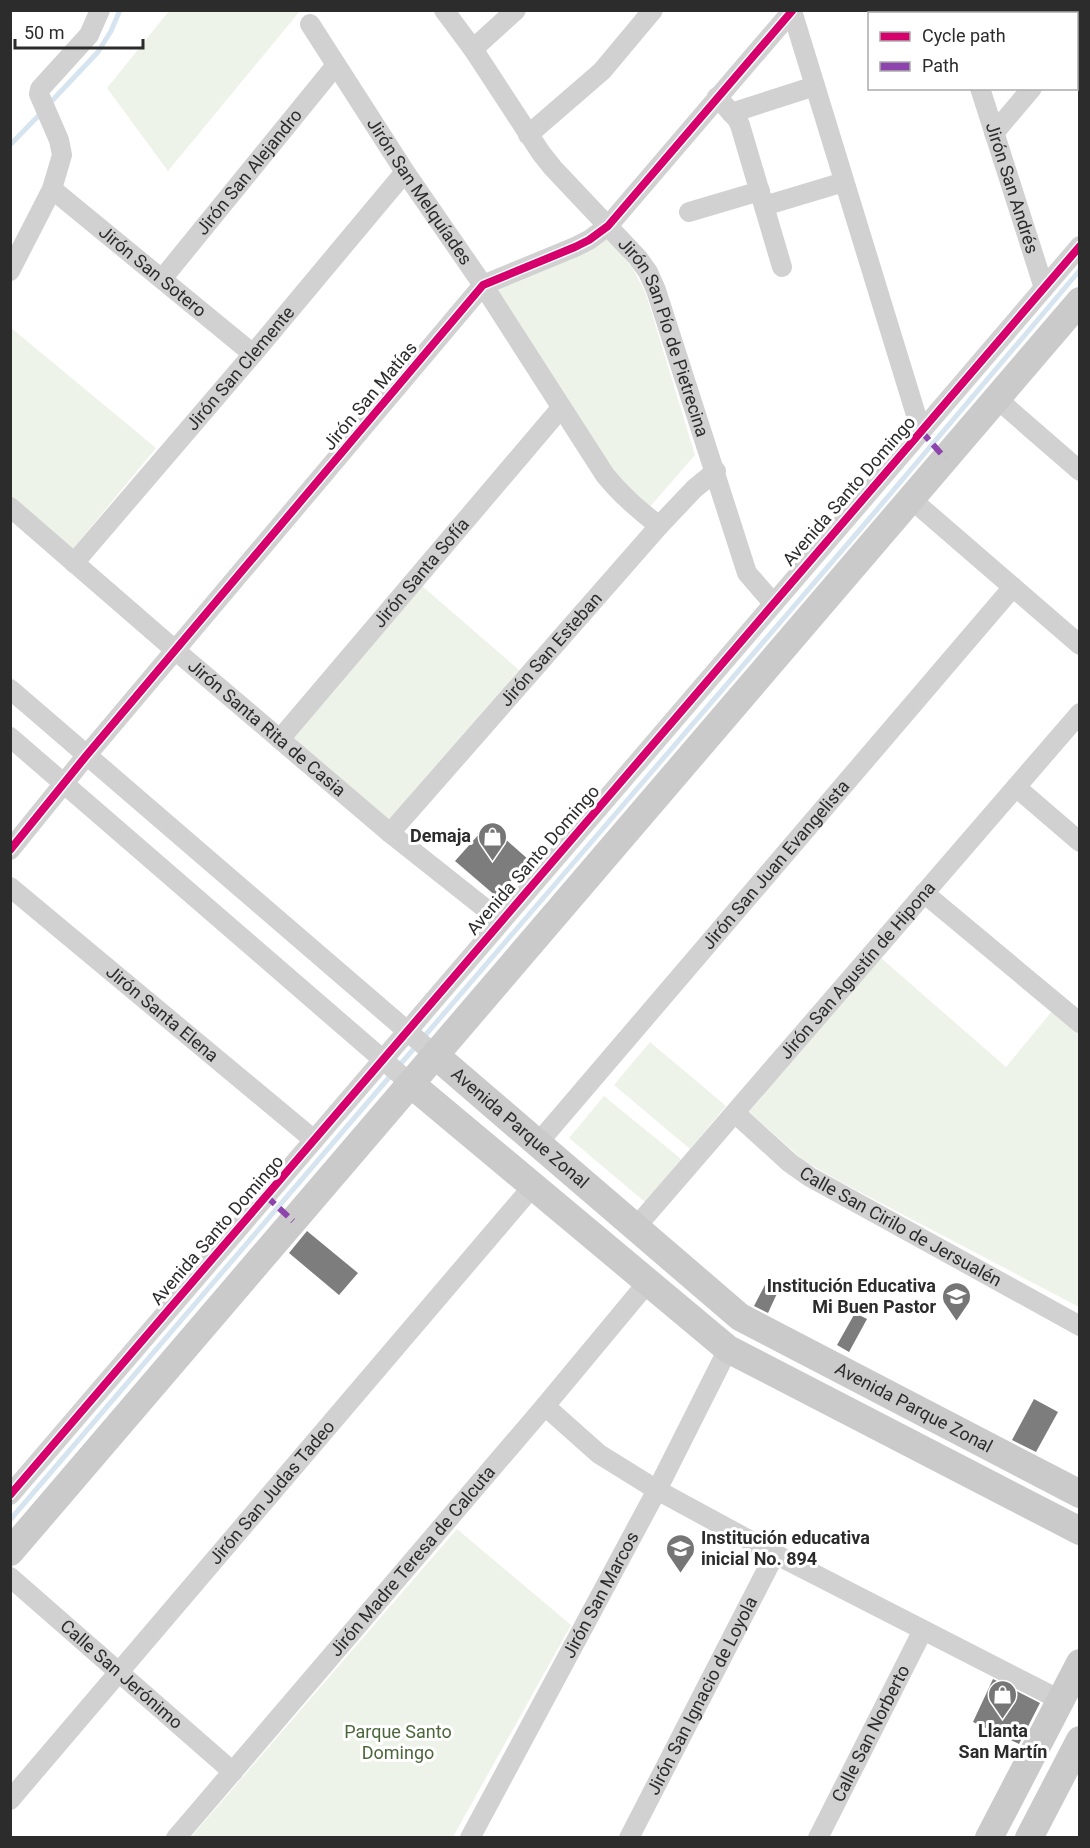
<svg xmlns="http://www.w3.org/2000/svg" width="1090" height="1848" font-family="Roboto,sans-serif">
	<rect width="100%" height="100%" fill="#fff"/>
	<path fill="#eef3ea" d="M 169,11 L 300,11 L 168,171 L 107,88 Z
		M 607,239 L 632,267 L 646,294 L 695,455 L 648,509 L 617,479 L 491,290 C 503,285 514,280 526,275 C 557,264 579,259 607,239 Z
		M 10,327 L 156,448 L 73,549 L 11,496 Z
		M 421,585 L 519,670 L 388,820 L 290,736 Z
		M 881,958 L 1006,1067 L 1053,1010 L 1079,1032 L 1079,1307 L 837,1180 L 803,1160 L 749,1112 Z
		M 650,1042 L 726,1106 L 690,1149 L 614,1085 Z
		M 604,1096 L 681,1159 L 645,1202 L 569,1138 Z
		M 457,1529 L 571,1625 L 453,1837 L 191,1837 Z"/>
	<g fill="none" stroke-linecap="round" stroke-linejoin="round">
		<path stroke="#d6e4f0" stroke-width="5" d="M 49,104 L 98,52 L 111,31 L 120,10
			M 10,145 L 43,111
			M 398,1067 L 869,519 L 1080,270
			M 10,1520 L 392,1074"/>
	</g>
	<path fill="#7d7d7d" d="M 488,824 L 529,860 L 497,897 L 455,861 Z
		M 307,1231 L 358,1273 L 339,1295 L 289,1253 Z
		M 767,1281 L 780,1287 L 768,1313 L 754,1306 Z
		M 855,1313 L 867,1319 L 849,1352 L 837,1345 Z
		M 1034,1399 L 1058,1412 L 1036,1452 L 1012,1440 Z
		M 993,1679 L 1040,1703 L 1019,1744 L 973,1722 Z"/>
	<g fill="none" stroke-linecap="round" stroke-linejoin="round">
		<g stroke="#d1d1d1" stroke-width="20">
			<path id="s1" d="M 444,10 L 473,49 L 541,153 L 553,168 L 638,258 L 648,272 L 656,290 L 747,573 L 773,603"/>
			<path d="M 955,10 L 956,14"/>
			<path d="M 792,11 L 921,431"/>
			<path id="s2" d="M 310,24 L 405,172 L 483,285 L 605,475 C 621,495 639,510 659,526"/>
			<path d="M 1076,35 L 1080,31"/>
			<path d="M 473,49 L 516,10"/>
			<path id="s3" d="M 980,88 L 1044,288"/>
			<path d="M 717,97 L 737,119 L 740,125 L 782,267"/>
			<path d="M 731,113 L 815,86"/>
			<path d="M 994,133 L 1032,88"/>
			<path d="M 528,135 L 602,71 L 653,10"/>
			<path id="s4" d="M 52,189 L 253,354"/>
			<path d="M 764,206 L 844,182"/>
			<path d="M 689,212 L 760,191"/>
			<path d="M 10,271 L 52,189 L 62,155 L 59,140 L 39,94 L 40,89 L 89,35 L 100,10"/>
			<path id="s5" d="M 162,279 L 336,65"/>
			<path d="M 996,398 L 1080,471"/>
			<path d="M 911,499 L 1080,645"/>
			<path id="s6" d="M 10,507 L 175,650 L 390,833 L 501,921"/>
			<path id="s7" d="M 74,563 L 253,354 L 405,172"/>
			<path d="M 10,689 L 435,1055"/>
			<path d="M 10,737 L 411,1084"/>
			<path id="s8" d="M 280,739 L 561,408"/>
			<path d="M 1016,787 L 1080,842"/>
			<path id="s9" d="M 390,833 L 659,526 L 694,489 L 716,471"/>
			<path d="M 10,850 L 86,756 L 483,285 L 575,247 L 589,240 L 608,226 L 792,11"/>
			<path id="s10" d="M 10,887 L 314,1140"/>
			<path d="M 924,893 L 1080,1023"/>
			<path id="s11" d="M 735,1113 L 790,1163 L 810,1177 L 1080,1326"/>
			<path id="s12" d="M 538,1143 L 1013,587"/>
			<path id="s13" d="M 636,1227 L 1080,713"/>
			<path d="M 545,1406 L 599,1454 L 657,1490 L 775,1554 L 1060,1700"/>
			<path d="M 10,1495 L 1080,246"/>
			<path id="s14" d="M 10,1577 L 233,1772"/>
			<path id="s15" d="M 10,1800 L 533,1186"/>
			<path id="s16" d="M 176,1838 L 545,1406 L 648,1282"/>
			<path id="s17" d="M 470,1838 L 657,1490 L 728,1349"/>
			<path id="s18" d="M 629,1838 L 775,1554"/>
			<path id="s19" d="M 818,1838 L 923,1630"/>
		</g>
		<g stroke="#cacaca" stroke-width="28">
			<path id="s20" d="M 435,1055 L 740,1317 L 1080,1494"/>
			<path d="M 411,1084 L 728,1349 L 1080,1531"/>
			<path d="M 10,1552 L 1080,301"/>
			<path d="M 989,1838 L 1080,1663"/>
			<path d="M 1029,1838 L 1080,1740"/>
		</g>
		<path stroke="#8e44ad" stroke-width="6" stroke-dasharray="12 6" stroke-linecap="butt" d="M 921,431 L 945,458
			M 266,1196 L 293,1221"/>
		<defs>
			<path id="cycleway" d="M 10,850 L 86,756 L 483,285 L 575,247 L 589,240 L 608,226 L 792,11
				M 10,1495 L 1080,246"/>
		</defs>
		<use href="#cycleway" stroke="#fff" stroke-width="11"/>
		<use href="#cycleway" stroke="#d6006c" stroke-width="8"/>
	</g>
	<defs>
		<symbol id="shop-pin" viewBox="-11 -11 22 30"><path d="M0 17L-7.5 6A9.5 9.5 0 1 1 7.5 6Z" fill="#767676" stroke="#fff"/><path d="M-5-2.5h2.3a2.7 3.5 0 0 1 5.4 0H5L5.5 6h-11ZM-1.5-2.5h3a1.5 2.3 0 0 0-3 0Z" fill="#fff"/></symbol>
		<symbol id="school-pin" viewBox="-11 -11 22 30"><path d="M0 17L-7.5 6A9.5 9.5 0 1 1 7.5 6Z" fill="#767676" stroke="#fff"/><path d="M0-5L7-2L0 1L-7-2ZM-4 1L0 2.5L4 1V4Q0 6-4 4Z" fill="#fff"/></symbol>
	</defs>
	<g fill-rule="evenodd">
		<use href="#shop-pin" x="476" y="820" width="33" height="45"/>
		<use href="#school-pin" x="940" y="1280" width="33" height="45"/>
		<use href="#school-pin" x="664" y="1532" width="33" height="45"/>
		<use href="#shop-pin" x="986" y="1678" width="33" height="45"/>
	</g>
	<g text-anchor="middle" stroke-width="6" stroke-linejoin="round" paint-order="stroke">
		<g font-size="18" fill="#2c2c2c" stroke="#fff">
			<text dy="6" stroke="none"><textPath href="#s5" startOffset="138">Jirón San Alejandro</textPath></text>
			<text dy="6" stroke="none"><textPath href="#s3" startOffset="105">Jirón San Andrés</textPath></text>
			<text dy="6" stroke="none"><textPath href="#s2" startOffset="200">Jirón San Melquíades</textPath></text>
			<text dy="6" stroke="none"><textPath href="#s4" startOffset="130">Jirón San Sotero</textPath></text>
			<text dy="6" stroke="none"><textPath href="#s1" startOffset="399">Jirón San Pío de Pietrecina</textPath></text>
			<text dy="6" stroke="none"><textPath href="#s7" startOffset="256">Jirón San Clemente</textPath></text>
			<text transform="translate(370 396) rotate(-50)" y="6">Jirón San Matías</text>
			<text transform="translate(849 491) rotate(-49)" y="6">Avenida Santo Domingo</text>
			<text dy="6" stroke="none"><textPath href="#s8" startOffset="218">Jirón Santa Sofía</textPath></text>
			<text dy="6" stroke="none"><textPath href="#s9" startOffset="244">Jirón San Esteban</textPath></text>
			<text dy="6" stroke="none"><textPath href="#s6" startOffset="339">Jirón Santa Rita de Casia</textPath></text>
			<text transform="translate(533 860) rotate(-49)" y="6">Avenida Santo Domingo</text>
			<text dy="6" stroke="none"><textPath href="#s12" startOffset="366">Jirón San Juan Evangelista</textPath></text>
			<text dy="6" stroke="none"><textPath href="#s13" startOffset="339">Jirón San Agustín de Hipona</textPath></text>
			<text dy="6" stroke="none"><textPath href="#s10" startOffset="198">Jirón Santa Elena</textPath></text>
			<text dy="6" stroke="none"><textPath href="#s20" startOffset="112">Avenida Parque Zonal</textPath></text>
			<text dy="6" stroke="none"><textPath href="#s11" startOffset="202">Calle San Cirilo de Jersualén</textPath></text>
			<text transform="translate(217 1230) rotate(-49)" y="6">Avenida Santo Domingo</text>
			<text dy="6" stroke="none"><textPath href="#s20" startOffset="598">Avenida Parque Zonal</textPath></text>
			<text dy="6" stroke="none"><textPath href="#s15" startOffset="404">Jirón San Judas Tadeo</textPath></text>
			<text dy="6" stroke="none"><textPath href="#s16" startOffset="364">Jirón Madre Teresa de Calcuta</textPath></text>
			<text dy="6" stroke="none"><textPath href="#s17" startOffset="276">Jirón San Marcos</textPath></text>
			<text dy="6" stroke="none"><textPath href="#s14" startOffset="148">Calle San Jerónimo</textPath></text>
			<text dy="6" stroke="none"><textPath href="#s18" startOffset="160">Jirón San Ignacio de Loyola</textPath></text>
			<text dy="6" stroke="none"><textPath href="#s19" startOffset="117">Calle San Norberto</textPath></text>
		</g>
		<g font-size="18" font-weight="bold" fill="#2c2c2c" stroke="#fff" text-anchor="end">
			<text x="471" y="842">Demaja</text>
			<text x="936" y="1292">Institución Educativa<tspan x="936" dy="21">Mi Buen Pastor</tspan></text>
			<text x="701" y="1544" text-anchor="start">Institución educativa<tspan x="701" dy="21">inicial No. 894</tspan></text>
			<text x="1003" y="1737" text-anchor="middle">Llanta<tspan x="1003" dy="21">San Martín</tspan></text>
		</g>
		<g font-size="18" fill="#4b673a" stroke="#fff">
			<text x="398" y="1738">Parque Santo<tspan x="398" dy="21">Domingo</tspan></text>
		</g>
	</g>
	<rect width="1090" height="1848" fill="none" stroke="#2c2c2c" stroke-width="24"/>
	<rect x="868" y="12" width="210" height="78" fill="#ffffff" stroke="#ababab" stroke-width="1.5"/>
	<rect x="880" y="32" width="30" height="9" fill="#d6006c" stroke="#ababab" stroke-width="1.5"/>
	<text x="922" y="42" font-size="18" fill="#2c2c2c">Cycle path</text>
	<rect x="880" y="62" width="30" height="9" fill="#8e44ad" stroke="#ababab" stroke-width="1.5"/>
	<text x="922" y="72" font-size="18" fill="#2c2c2c">Path</text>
	<path d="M15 39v9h128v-9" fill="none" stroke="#2c2c2c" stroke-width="3"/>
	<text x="24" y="39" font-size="18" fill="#2c2c2c" stroke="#ffffff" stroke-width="4.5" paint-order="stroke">50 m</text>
</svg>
